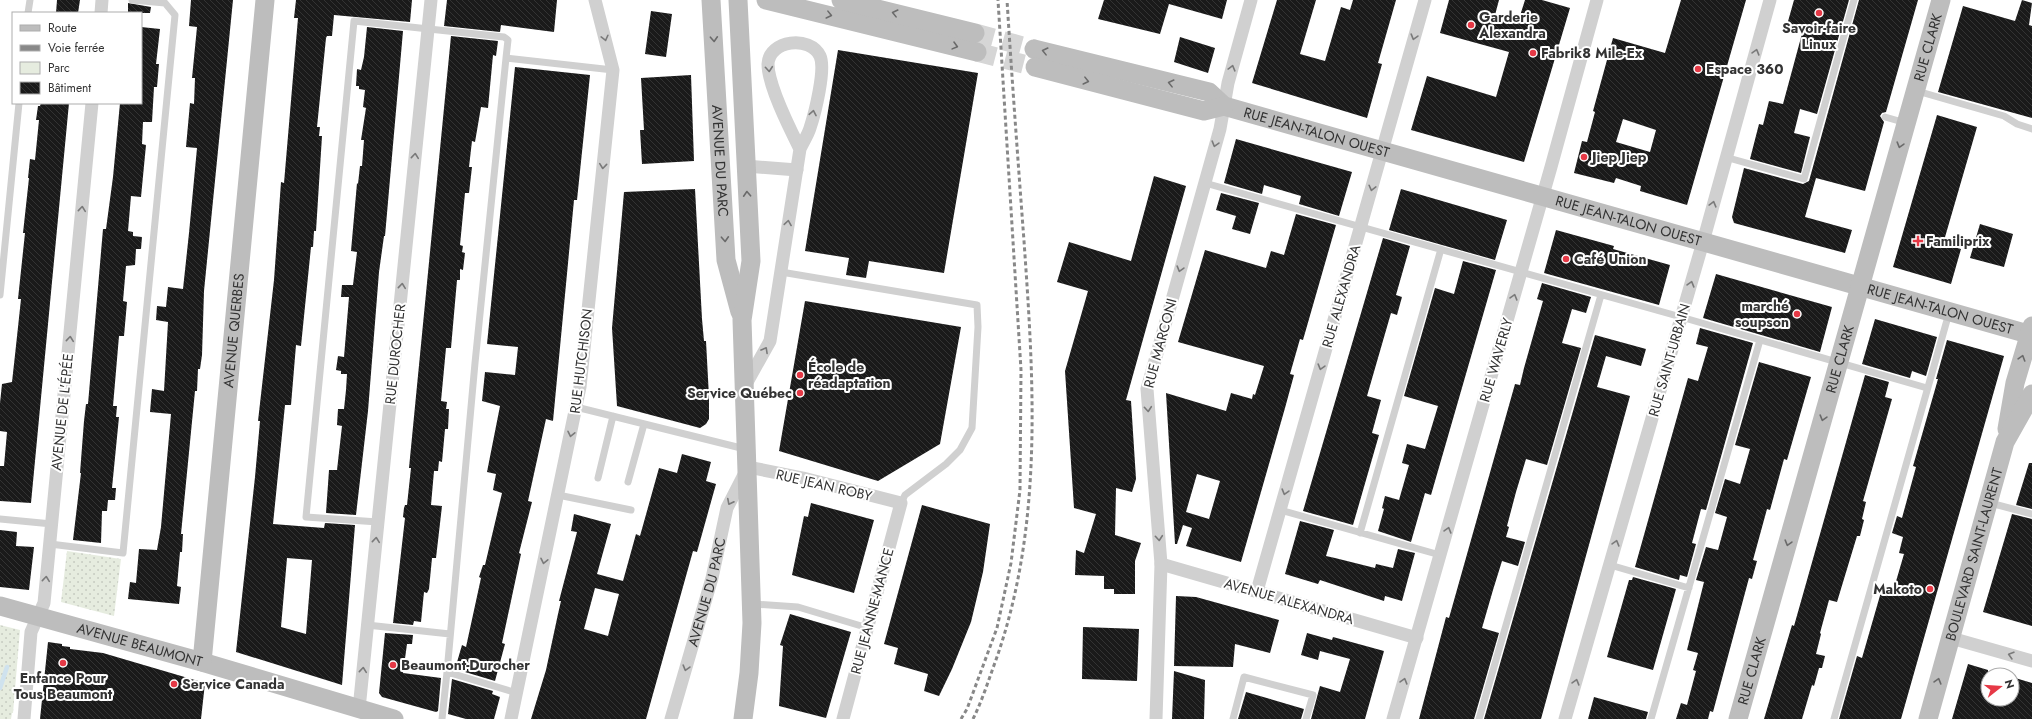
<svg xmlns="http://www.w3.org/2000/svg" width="2032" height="719" font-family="Jost,sans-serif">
	<defs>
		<pattern id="green-dots" width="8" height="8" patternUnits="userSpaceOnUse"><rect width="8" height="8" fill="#e6ecdf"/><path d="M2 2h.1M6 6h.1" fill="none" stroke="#c6cbc0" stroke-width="1.8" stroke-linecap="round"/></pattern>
		<pattern id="building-back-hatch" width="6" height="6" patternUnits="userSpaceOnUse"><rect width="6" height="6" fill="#1a1a1a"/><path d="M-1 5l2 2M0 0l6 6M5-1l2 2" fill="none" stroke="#333"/></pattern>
	</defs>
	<rect width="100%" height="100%" fill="#fff"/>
	<path fill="url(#green-dots)" d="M 67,551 L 121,559 L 114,616 L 61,602 Z
		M 0,625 L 20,630 L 13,713 L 12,713 L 11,719 L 0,719 Z"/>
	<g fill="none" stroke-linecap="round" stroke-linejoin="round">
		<path stroke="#cfe2ee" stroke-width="4.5" d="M 0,688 L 7,667"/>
	</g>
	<path fill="url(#building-back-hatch)" fill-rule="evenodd" d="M 57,0 L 80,0 L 78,13 L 56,13 Z
		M 191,0 L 233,0 L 204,291 L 202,355 L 200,369 L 198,369 L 197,391 L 195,391 L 181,534 L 183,534 L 182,552 L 180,552 L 177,586 L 181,587 L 179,604 L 128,599 L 130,582 L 136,583 L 139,549 L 157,550 L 161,527 L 171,414 L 150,412 L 152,389 L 164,391 L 168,322 L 156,320 L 157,306 L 166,307 L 168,287 L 183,289 L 189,233 L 197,148 L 186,147 L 190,103 L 194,104 L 195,78 L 192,78 L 197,27 L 189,26 Z
		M 296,0 L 412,0 L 410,22 L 334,15 L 332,36 L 327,36 L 326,38 L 317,127 L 320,127 L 319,136 L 322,136 L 316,231 L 314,231 L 313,247 L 311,247 L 301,346 L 296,345 L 291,405 L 285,405 L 273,524 L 324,528 L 325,523 L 355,525 L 342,685 L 236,652 L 255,477 L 260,421 L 258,421 L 274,280 L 281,182 L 284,183 L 298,18 L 294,18 ZM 287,558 L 312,560 L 306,634 L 281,627 Z
		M 447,0 L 557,0 L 554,32 L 501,25 L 500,32 L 444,26 Z
		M 1104,0 L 1227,0 L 1222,19 L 1169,4 L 1160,34 L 1098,19 Z
		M 1277,0 L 1316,0 L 1300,54 L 1325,61 L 1341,7 L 1350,10 L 1353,0 L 1396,0 L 1378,63 L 1382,64 L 1367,118 L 1252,83 Z
		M 1449,0 L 1499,0 L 1495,15 L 1518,22 L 1525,0 L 1542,0 L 1570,8 L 1524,162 L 1411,130 L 1427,76 L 1496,97 L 1509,52 L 1440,33 Z
		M 1681,0 L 1746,0 L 1687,205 L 1640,191 L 1641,186 L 1616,178 L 1614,183 L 1574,173 L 1582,141 L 1587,142 L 1595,112 L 1593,111 L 1613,38 L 1665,53 ZM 1623,119 L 1656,130 L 1650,152 L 1616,142 Z
		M 1794,0 L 1849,0 L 1817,114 L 1800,109 L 1794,133 L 1810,137 L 1801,173 L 1750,159 L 1759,124 L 1763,125 L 1769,101 L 1783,104 L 1803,30 L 1787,25 Z
		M 1859,0 L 1918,0 L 1886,112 L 1882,113 L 1880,116 L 1884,122 L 1865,191 L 1816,178 L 1805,217 L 1852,230 L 1845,253 L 1734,223 L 1732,217 L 1744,168 L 1803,184 L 1809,181 Z
		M 2022,0 L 2032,3 L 2029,25 L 2032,26 L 2032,118 L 1938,92 L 1963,6 L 2015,21 Z
		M 128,3 L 151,7 L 150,13 L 128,13 Z
		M 651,11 L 672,14 L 666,57 L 645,54 Z
		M 141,27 L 160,29 L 156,64 L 159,64 L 157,87 L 154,87 L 152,122 L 143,122 L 142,144 L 146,145 L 141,197 L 131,196 L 128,231 L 133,232 L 133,236 L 142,237 L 141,249 L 136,249 L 135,265 L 126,266 L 123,301 L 127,302 L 124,336 L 119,336 L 113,406 L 117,406 L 116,417 L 119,417 L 112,488 L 116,488 L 115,500 L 108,500 L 107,511 L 102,511 L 101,543 L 73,540 L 81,473 L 80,473 L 84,421 L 86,404 L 88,404 L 103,229 L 106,229 L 113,177 L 120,103 L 141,103 Z
		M 367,27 L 403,31 L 385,236 L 384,236 L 379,272 L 368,411 L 356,515 L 326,513 L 329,470 L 337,470 L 342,426 L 337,425 L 338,409 L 344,409 L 346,390 L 347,374 L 341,374 L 341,371 L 336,370 L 338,356 L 344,357 L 349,297 L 341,297 L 342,285 L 353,285 L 357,252 L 351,251 L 357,183 L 358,184 L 360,166 L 362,166 L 364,140 L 361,140 L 366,108 L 363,107 L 365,90 L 359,89 L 359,86 L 356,86 L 357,69 L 361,70 L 364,57 Z
		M 451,36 L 498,41 L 496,56 L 493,55 L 488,108 L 481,107 L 475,142 L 472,141 L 469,167 L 472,167 L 469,193 L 465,193 L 460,245 L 463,246 L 462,252 L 465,253 L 463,270 L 460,269 L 460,280 L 457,280 L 451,348 L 446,348 L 441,401 L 447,402 L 446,409 L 449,409 L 448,429 L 445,429 L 442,462 L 439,461 L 438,471 L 434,471 L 431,505 L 442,506 L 436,558 L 432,558 L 429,589 L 427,593 L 424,592 L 421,622 L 414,621 L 413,625 L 393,623 L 405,518 L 403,517 L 404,508 L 405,505 L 407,505 L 411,468 L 409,468 Z
		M 1180,37 L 1215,48 L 1208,73 L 1174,62 Z
		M 838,50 L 978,73 L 944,273 L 869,261 L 866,278 L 846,275 L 849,258 L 805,251 Z
		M 515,67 L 590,75 L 577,200 L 574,200 L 553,421 L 546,419 L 528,501 L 532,502 L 519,553 L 521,554 L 502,643 L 505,644 L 495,681 L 455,669 L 462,645 L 466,647 L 481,578 L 479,577 L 483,565 L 485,565 L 502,493 L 493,490 L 496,474 L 487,472 L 500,406 L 482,401 L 485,372 L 515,375 L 518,347 L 487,344 Z
		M 691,75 L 694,161 L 642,164 L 640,130 L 644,130 L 641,78 Z
		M 41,103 L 69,103 L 31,503 L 0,501 L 0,466 L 4,466 L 7,432 L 0,431 L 0,403 L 2,384 L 12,382 L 15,355 L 21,299 L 18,299 L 25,233 L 23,233 L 29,178 L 28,178 L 30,159 L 35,160 L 39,120 L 36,120 L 38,106 L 40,106 Z
		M 1937,115 L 1977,127 L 1943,244 L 1961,249 L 1951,284 L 1893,267 Z
		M 1236,139 L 1352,172 L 1339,216 L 1299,204 L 1301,196 L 1264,185 L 1262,194 L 1224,183 Z
		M 1154,176 L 1186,186 L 1126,400 L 1131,401 L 1136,479 L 1132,492 L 1116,488 L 1115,535 L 1141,543 L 1135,561 L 1135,594 L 1114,594 L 1114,589 L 1104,589 L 1104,576 L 1075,575 L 1076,550 L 1084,553 L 1096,514 L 1074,508 L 1065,371 L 1088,291 L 1057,282 L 1069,242 L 1131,261 Z
		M 695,189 L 702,319 L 704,341 L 706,341 L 709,397 L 709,419 L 706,424 L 700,428 L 617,406 L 612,328 L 624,192 Z
		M 1401,189 L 1507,220 L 1495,260 L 1389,230 Z
		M 1221,193 L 1259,203 L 1250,234 L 1232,229 L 1236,216 L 1216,210 Z
		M 1296,214 L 1336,225 L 1303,340 L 1300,339 L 1290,374 L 1294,375 L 1285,408 L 1241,562 L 1186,546 L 1192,528 L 1183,525 L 1177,544 L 1175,544 L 1166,393 L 1226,411 L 1231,393 L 1252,399 L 1253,394 L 1255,395 L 1264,366 L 1178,342 L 1205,250 L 1266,268 L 1271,251 L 1284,255 ZM 1197,474 L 1220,481 L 1209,519 L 1186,512 Z
		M 1980,224 L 2013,234 L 2004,267 L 1970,258 Z
		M 1556,230 L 1614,246 L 1613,249 L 1670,265 L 1659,305 L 1544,273 Z
		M 1383,238 L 1410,246 L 1396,295 L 1402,297 L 1397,315 L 1391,313 L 1367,396 L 1381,400 L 1372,433 L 1379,435 L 1353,525 L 1303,511 Z
		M 1463,261 L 1496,270 L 1431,495 L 1425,493 L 1411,542 L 1378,531 L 1384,509 L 1382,508 L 1385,496 L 1399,500 L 1409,465 L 1402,463 L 1407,444 L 1425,449 L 1438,406 L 1404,396 L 1435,288 L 1454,294 Z
		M 1716,274 L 1832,307 L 1820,352 L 1703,318 Z
		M 1542,283 L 1591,297 L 1586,313 L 1572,309 L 1562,343 L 1581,348 L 1547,465 L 1526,459 L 1516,492 L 1507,526 L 1509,527 L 1506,537 L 1525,542 L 1518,566 L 1502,561 L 1493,590 L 1482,628 L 1499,633 L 1474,719 L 1419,719 L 1446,617 L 1449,618 L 1515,384 L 1520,385 L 1524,368 L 1543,301 L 1537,299 Z
		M 805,301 L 961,327 L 940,444 L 878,481 L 779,451 Z
		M 1875,319 L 1937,337 L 1926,376 L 1912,371 L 1910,378 L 1862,364 Z
		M 1700,328 L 1753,343 L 1706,510 L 1701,509 L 1692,543 L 1696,544 L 1687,577 L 1680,575 L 1679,580 L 1635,567 L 1688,378 L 1698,381 L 1708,347 L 1696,344 Z
		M 1595,335 L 1646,349 L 1641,366 L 1606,356 L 1597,387 L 1630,396 L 1541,719 L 1484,719 Z
		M 1947,340 L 2004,356 L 1901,719 L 1839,719 L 1857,656 L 1862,658 L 1881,592 L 1892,595 L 1904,554 L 1899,553 L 1903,537 L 1892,533 L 1897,516 L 1902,518 L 1916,467 L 1913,466 L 1938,379 L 1936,379 Z
		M 1759,362 L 1811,377 L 1787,460 L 1784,459 L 1770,510 L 1767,509 L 1753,560 L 1757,561 L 1752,579 L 1749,578 L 1713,712 L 1710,711 L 1708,719 L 1676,719 L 1681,703 L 1687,705 L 1696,671 L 1693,670 L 1698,653 L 1687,650 L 1704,582 L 1696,580 L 1706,547 L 1718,550 L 1727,517 L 1715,513 L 1725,479 L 1740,484 L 1750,449 L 1735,445 Z
		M 1865,375 L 1889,382 L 1885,397 L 1892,399 L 1863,501 L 1866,502 L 1862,519 L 1864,520 L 1860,536 L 1857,536 L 1837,602 L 1829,600 L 1820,633 L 1821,634 L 1816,654 L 1825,656 L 1822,668 L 1819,668 L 1814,686 L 1812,685 L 1802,719 L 1764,719 L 1792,625 L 1794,626 Z
		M 682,454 L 711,462 L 706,481 L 716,484 L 697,552 L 693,551 L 646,719 L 531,719 L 546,670 L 558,614 L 561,601 L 559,601 L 577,532 L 571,531 L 574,514 L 611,524 L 597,574 L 623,581 L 636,534 L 640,536 L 659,468 L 677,473 ZM 595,588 L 619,594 L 608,636 L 584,629 Z
		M 2029,463 L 2032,463 L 2032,509 L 2016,505 Z
		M 811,503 L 874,520 L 854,593 L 792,575 L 804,516 L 808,517 Z
		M 922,505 L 990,524 L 983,572 L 971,622 L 952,669 L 939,696 L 924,691 L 928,674 L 894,664 L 898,648 L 884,644 Z
		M 2012,514 L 2032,519 L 2032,626 L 1983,612 Z
		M 1300,521 L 1334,530 L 1326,556 L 1335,558 L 1375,568 L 1376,564 L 1393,568 L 1398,549 L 1415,553 L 1402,601 L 1385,596 L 1384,601 L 1320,580 L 1318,584 L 1285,574 Z
		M 0,530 L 17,532 L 16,546 L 34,547 L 29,590 L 0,587 Z
		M 1633,577 L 1676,589 L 1653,670 L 1607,657 L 1629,580 L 1632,580 Z
		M 1176,596 L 1196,597 L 1279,620 L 1270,653 L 1235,644 L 1233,667 L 1174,666 Z
		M 790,614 L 851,632 L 826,718 L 779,706 L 783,646 L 780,645 Z
		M 1083,627 L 1139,629 L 1137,681 L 1082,679 Z
		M 385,633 L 413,635 L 412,644 L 407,644 L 403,673 L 441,678 L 438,711 L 436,712 L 382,697 L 379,693 Z
		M 1307,633 L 1332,640 L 1333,637 L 1384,651 L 1365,719 L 1311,719 L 1320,686 L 1340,692 L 1350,659 L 1320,651 L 1318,660 L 1301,655 Z
		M 48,642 L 62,644 L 62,646 L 70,647 L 70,649 L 103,653 L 205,683 L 201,719 L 40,719 Z
		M 1968,664 L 1988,670 L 1988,699 L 2012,699 L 2012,677 L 2032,683 L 2032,719 L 1952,719 Z
		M 1174,671 L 1205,680 L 1204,719 L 1172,719 Z
		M 452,679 L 493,691 L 492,694 L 500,697 L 494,719 L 466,719 L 448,714 Z
		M 1246,692 L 1304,709 L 1301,719 L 1238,719 Z
		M 1594,697 L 1648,712 L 1646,719 L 1588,719 Z"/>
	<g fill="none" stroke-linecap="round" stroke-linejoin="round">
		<path stroke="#d6d6d6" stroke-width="19" stroke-dasharray="19 10" stroke-linecap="butt" d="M 975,33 L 1034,49
			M 977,52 L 1035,67"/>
		<path stroke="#d0d0d0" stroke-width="7" d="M 28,13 L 30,0
			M 1917,91 L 2004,116 L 2017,124 L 2032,129
			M 1885,117 L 1906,123
			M 1725,157 L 1804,179 L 1854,0
			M 1205,183 L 1681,317 L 1927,388
			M 781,272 L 977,305 L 978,327 L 972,428 L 960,450 L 946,464 L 905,495 L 901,503
			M 0,295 L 19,103
			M 576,407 L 745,449
			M 598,478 L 613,416
			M 628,482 L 644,424
			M 558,495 L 631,510
			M 1990,503 L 2032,514
			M 1280,510 L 1440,555
			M 0,519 L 52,524
			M 378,522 L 306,517 L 354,21 L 504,37 L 508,40 L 506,58
			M 1360,533 L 1441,249
			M 50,544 L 123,553 L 175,15 L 165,3 L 132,0
			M 1610,565 L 1689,588
			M 753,604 L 798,607 L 868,628
			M 367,625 L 450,634
			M 517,693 L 447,672 L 475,363 L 506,58 L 613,70
			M 442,719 L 447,672
			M 1233,719 L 1244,677 L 1313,695 L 1306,719
			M 1479,719 L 1601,295
			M 1651,719 L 1760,340
			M 1834,719 L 1949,313"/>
		<g stroke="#d0d0d0" stroke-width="13">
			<path d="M 101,13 L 102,0"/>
			<path d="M 746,166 L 797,170"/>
			<path d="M 746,384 L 770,341 L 800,149 C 803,142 808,135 810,128 C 815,113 826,69 820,56 C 810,35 769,40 768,64 C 768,86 790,129 800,149"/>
			<path d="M 1161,564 L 1417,638"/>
			<path d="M 1257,591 L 1425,0"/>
			<path d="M 1951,638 L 2032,661"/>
			<path d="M 359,709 L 431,0"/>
			<path d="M 24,719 L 31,632 L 44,603 L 92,103"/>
			<path d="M 511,719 L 580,387 L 613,70 L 595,0"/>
			<path id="s1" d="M 671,719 L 712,578 L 727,508 L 748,467 L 803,478 L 901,503 L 843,719"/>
			<path d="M 1156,719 L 1161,564 L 1147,389 L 1220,129 L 1228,83 L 1251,0"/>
			<path d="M 1393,719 L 1551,167 L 1597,0"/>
			<path d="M 1565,719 L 1703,242 L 1770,0"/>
		</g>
		<g stroke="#bdbdbd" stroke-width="19">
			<path id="s2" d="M 711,0 L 726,260 L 740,312"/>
			<path d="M 738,0 L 751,261 L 742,320 L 752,623 L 749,673 L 743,719"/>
			<path d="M 766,0 L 977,52"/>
			<path d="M 841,0 L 975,33"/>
			<path id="s3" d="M 1034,49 L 1209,92 L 1224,106 L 2032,335"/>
			<path d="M 1035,67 L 1204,111 L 1224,106"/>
			<path d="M 2007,429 L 2015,383 L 2032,326"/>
			<path id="s4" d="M 0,606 L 202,662 L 394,719"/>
			<path id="s5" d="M 202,662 L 265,0"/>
			<path id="s6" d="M 1738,719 L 1941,0"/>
			<path id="s7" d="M 1928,719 L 2005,442 L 2032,394"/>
		</g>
		<path stroke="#888" stroke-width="3" stroke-dasharray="4 3" stroke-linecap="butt" d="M 961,719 L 967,709 L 997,628 L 1011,563 L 1020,490 L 1021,370 L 998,0
			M 973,719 C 981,703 987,685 993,668 C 1044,531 1034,384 1024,241 C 1018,161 1012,80 1007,0"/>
	</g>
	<defs><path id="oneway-chevron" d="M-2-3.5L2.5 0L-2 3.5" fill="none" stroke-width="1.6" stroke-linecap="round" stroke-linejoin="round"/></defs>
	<g stroke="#6a6a6a">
		<use href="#oneway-chevron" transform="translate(895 13) rotate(-166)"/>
		<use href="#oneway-chevron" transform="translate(829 15) rotate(14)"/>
		<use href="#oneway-chevron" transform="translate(714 39) rotate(87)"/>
		<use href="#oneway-chevron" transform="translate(955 46) rotate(15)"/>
		<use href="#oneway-chevron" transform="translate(1045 51) rotate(-166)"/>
		<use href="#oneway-chevron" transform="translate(1086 81) rotate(14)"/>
		<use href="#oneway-chevron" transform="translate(1171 83) rotate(-166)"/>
		<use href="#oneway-chevron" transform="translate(1900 145) rotate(106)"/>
		<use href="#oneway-chevron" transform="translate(747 194) rotate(-93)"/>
		<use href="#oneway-chevron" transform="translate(725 239) rotate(87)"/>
		<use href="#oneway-chevron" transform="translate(2022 358) rotate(-73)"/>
		<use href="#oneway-chevron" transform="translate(1823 418) rotate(106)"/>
		<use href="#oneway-chevron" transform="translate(1788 543) rotate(106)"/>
		<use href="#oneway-chevron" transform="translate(1938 681) rotate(-74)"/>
	</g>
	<g stroke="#7a7a7a">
		<use href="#oneway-chevron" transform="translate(1414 37) rotate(106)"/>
		<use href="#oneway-chevron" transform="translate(605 38) rotate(76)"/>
		<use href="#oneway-chevron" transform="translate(1756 52) rotate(-74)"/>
		<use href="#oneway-chevron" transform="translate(1232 68) rotate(-75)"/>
		<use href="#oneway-chevron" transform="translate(769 69) rotate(85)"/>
		<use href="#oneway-chevron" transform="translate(813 113) rotate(-79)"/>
		<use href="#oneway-chevron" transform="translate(1215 144) rotate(106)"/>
		<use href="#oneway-chevron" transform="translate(415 156) rotate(-84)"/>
		<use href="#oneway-chevron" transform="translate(603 166) rotate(96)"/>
		<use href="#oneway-chevron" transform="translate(1372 188) rotate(104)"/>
		<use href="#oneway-chevron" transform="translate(1713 204) rotate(-75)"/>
		<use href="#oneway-chevron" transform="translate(82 209) rotate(-84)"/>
		<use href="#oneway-chevron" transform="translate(788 223) rotate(-81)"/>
		<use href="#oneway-chevron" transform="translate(1180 269) rotate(106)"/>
		<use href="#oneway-chevron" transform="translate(1691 284) rotate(-74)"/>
		<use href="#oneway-chevron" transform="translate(402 286) rotate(-84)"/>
		<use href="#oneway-chevron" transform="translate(1514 297) rotate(-74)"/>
		<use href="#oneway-chevron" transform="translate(70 339) rotate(-84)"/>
		<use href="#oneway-chevron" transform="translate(765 350) rotate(-61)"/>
		<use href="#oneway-chevron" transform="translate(1321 367) rotate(106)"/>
		<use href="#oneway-chevron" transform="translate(1148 409) rotate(85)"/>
		<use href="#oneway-chevron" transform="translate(571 434) rotate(102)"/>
		<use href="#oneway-chevron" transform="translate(1285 492) rotate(106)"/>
		<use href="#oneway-chevron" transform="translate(730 502) rotate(117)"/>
		<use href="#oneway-chevron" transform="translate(1448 530) rotate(-74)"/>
		<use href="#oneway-chevron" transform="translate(1159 538) rotate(85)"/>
		<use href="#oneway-chevron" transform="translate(376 540) rotate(-84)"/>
		<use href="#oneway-chevron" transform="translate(1616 543) rotate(-74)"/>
		<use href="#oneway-chevron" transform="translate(544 561) rotate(102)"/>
		<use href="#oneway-chevron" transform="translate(46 579) rotate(-84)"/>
		<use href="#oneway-chevron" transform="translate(2011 655) rotate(-164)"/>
		<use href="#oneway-chevron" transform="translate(686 668) rotate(106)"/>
		<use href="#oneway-chevron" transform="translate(363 670) rotate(-84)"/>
		<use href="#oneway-chevron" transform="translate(1404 681) rotate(-74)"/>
		<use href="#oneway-chevron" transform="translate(1576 682) rotate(-74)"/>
	</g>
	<g fill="#e63946" stroke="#fff" stroke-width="1.5">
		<circle cx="1819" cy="13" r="4"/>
		<circle cx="1471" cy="25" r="4"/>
		<circle cx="1533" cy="53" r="4"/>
		<circle cx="1698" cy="69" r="4"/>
		<circle cx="1584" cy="157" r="4"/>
		<path d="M1916 235h4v4h4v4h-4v4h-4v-4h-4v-4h4z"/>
		<circle cx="1566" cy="259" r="4"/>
		<circle cx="1797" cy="314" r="4"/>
		<circle cx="800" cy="375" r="4"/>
		<circle cx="800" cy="393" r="4"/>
		<circle cx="1930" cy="589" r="4"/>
		<circle cx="63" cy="663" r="4"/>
		<circle cx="393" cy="665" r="4"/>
		<circle cx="174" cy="684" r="4"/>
	</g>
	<g text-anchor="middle" stroke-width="4" stroke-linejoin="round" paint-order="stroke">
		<g font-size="14" font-weight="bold" fill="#333" stroke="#fff" text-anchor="start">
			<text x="1479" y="22">Garderie<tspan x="1479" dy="16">Alexandra</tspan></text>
			<text x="1819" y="33" text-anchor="middle">Savoir-faire<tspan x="1819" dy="16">Linux</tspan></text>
			<text x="1541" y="58">Fabrik8 Mile-Ex</text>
			<text x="1706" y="74">Espace 360</text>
			<text x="1592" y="162">Jiep Jiep</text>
			<text x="1926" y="246">Familiprix</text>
			<text x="1574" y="264">Café Union</text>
			<text x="1789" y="311" text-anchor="end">marché<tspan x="1789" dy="16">soupson</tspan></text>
			<text x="808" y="372">École de<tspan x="808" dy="16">réadaptation</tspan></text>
			<text x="792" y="398" text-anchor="end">Service Québec</text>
			<text x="1922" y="594" text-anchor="end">Makoto</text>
			<text x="401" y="670">Beaumont-Durocher</text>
			<text x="63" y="683" text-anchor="middle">Enfance Pour<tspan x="63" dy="16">Tous Beaumont</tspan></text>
			<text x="182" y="689">Service Canada</text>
		</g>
		<g font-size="14" fill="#333" stroke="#fff">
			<text dy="5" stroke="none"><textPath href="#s6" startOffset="698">RUE CLARK</textPath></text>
			<text dy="5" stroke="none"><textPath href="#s3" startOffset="297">RUE JEAN-TALON OUEST</textPath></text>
			<text dy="5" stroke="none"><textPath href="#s2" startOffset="161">AVENUE DU PARC</textPath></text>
			<text dy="5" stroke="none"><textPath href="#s3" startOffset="621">RUE JEAN-TALON OUEST</textPath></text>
			<text transform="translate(1341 296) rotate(-74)" y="5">RUE ALEXANDRA</text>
			<text dy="5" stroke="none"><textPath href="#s3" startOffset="945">RUE JEAN-TALON OUEST</textPath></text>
			<text dy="5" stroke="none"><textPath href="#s5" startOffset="333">AVENUE QUERBES</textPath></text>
			<text transform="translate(1160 343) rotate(-75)" y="5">RUE MARCONI</text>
			<text transform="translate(395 354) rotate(-84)" y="5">RUE DUROCHER</text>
			<text transform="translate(1496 360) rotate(-74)" y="5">RUE WAVERLY</text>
			<text transform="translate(1669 360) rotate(-74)" y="5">RUE SAINT-URBAIN</text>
			<text dy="5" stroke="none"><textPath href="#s6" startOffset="374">RUE CLARK</textPath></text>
			<text transform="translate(581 361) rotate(-83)" y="5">RUE HUTCHISON</text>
			<text transform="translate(62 412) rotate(-84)" y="5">AVENUE DE L'ÉPÉE</text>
			<text transform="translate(824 485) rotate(13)" y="5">RUE JEAN ROBY</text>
			<text dy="5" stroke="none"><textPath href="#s7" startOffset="171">BOULEVARD SAINT-LAURENT</textPath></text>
			<text dy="5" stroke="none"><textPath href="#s1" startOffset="132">AVENUE DU PARC</textPath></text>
			<text transform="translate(1289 601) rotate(16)" y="5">AVENUE ALEXANDRA</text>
			<text transform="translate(872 611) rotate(-75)" y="5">RUE JEANNE-MANCE</text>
			<text dy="5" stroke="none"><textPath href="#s4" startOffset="145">AVENUE BEAUMONT</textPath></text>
			<text dy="5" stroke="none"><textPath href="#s6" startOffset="50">RUE CLARK</textPath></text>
		</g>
	</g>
	<rect x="12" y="12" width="130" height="92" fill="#ffffff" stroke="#adadad"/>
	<rect x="20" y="25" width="20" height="6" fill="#bdbdbd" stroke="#adadad"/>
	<text x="48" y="32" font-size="12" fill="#333333">Route</text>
	<rect x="20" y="45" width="20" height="6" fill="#888888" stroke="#adadad"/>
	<text x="48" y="52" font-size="12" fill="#333333">Voie ferrée</text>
	<rect x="20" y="62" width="20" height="12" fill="#e6ecdf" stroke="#adadad"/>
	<text x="48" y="72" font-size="12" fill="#333333">Parc</text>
	<rect x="20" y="82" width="20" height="12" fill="url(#building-back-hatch)" stroke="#adadad"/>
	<text x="48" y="92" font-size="12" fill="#333333">Bâtiment</text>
	<g transform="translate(2000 687) rotate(73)"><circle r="19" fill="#ffffff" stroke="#adadad"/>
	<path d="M0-3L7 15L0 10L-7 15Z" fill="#e63946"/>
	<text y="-6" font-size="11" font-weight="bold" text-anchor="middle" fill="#333333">N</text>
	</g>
</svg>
